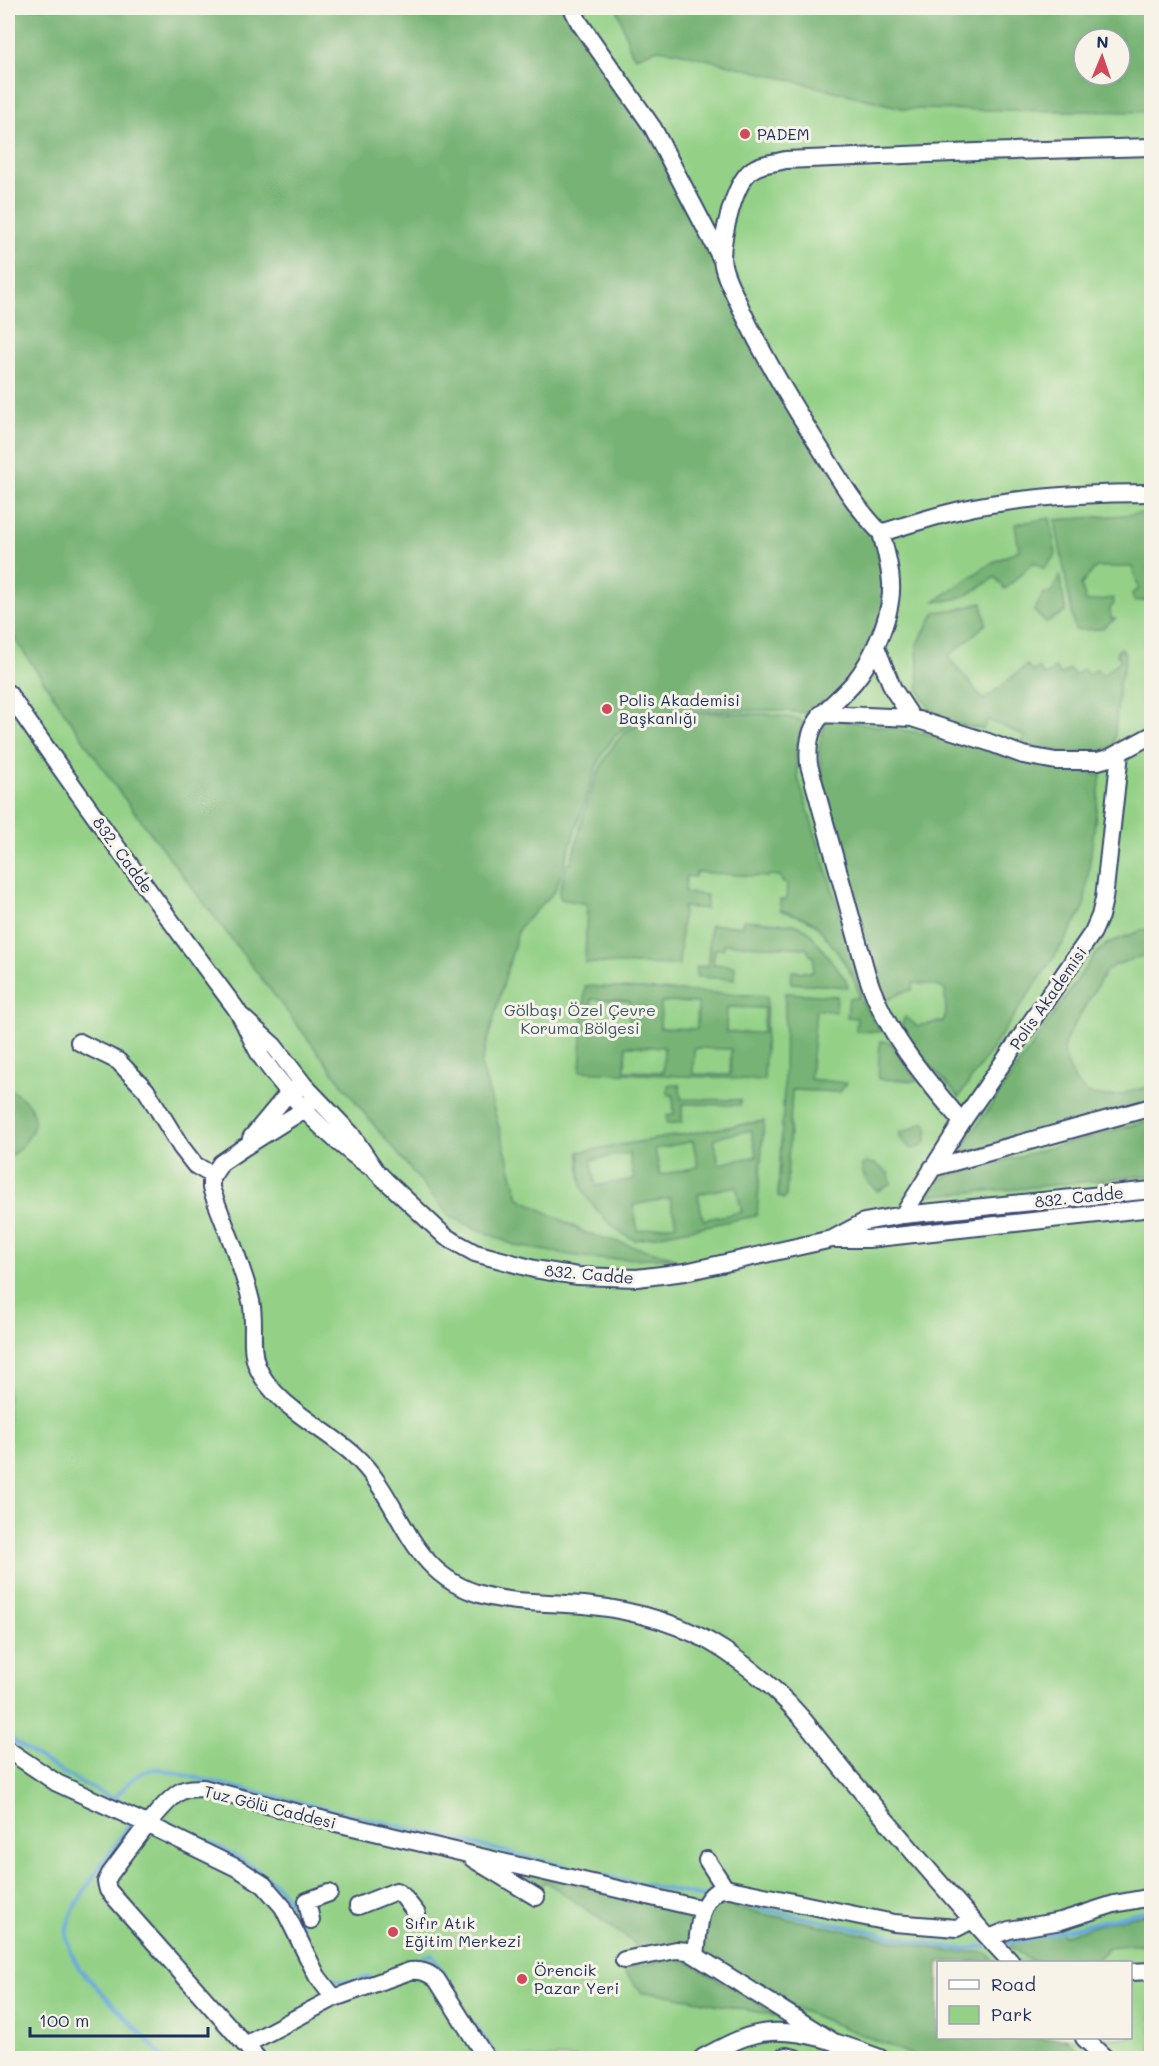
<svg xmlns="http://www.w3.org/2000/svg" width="1159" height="2066" font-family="Mali,sans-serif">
	<rect width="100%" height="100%" fill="#f7f3e8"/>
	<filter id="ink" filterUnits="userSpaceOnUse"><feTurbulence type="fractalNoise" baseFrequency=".0167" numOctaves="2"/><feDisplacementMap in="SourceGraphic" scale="12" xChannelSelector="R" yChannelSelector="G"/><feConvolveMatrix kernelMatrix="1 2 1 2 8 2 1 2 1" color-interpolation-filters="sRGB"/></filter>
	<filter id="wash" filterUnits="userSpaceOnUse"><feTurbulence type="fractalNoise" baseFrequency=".008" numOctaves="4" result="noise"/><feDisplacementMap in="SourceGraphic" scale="24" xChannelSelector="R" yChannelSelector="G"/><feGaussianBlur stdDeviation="1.35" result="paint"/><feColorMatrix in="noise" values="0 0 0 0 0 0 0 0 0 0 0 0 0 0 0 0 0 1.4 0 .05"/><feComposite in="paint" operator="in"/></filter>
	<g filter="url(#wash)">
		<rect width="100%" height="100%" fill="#f0e6cd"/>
		<path fill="#94d187" stroke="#588072" stroke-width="1.5" fill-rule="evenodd" d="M 8,8 L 1151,8 L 1151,2058 L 8,2058 ZM 1084,39 L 1120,39 L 1120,75 L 1084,75 ZM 938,1962 L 1130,1962 L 1130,2038 L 938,2038 Z"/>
		<path fill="#77b374" stroke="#497169" stroke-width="1.5" fill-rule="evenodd" d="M 8,8 L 572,8 L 614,70 L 731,286 L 866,518 L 890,567 L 876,647 L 821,714 L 773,710 L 665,712 L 641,719 L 626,727 L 614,737 L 604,751 L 596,768 L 555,891 L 519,928 L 481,1064 L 519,1198 L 586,1233 L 675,1258 L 595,1259 L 516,1246 L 450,1217 L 365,1114 L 117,789 L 8,629 Z
			M 617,8 L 1151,8 L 1151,112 L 906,109 L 674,51 L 658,49 L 635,57 L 630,49 ZM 1084,39 L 1120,39 L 1120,75 L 1084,75 Z
			M 1151,513 L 1151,568 L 1148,568 L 1151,580 L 1151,600 L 1134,601 L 1132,593 L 1139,589 L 1132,567 L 1096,567 L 1081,585 L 1086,602 L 1113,598 L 1114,604 L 1110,608 L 1111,619 L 1115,619 L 1101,629 L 1075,630 L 1055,520 Z
			M 1050,518 L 1056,554 L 1044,569 L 1034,562 L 1005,589 L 995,577 C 975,591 961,602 935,601 L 990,564 L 1019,550 L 1015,524 Z
			M 1060,576 L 1066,612 L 1046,622 L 1034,611 L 1044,593 L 1050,594 Z
			M 982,603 L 986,624 L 948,657 L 984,700 L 1027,665 L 1033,672 L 1038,668 L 1045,676 L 1055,668 L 1061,675 L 1069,669 L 1075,675 L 1083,669 L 1088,675 L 1097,669 L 1103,675 L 1121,660 L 1116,653 L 1121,648 L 1125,654 L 1125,663 L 1119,684 L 1114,745 C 1110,748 1106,750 1101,751 C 1084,755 1038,750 1021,745 L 1025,736 L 988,720 L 983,729 L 948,723 L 930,709 L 923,698 L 919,689 L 917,645 L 935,612 L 959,609 Z
			M 767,714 L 798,719 L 803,722 L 796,752 L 798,778 L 862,984 L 862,990 L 860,998 L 881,1032 L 856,1031 L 857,1018 L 847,1017 L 849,998 L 858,998 C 862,981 826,936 814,923 L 804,918 L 780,910 L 780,900 L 786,900 L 787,883 L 783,883 L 780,876 L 769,875 L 768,877 L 696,872 L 695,877 L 686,876 L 685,893 L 707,895 L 706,909 L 683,907 L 679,965 L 585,963 L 587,904 L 561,899 L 559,894 L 567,863 L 571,863 C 583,821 595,748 636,725 C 665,709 732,714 767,714 Z
			M 829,718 L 940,736 L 965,742 L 1019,762 L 1101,775 L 1084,908 L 1062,945 L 959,1097 L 907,1040 L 902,1024 L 905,1017 L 917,1026 L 943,1021 L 946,1014 L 945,989 L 934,985 L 913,983 L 912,990 L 903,992 L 885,1001 L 823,786 L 819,747 L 824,727 Z
			M 743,920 L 794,924 L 808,930 L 846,980 L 848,987 L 791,983 L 792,971 L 813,972 L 814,956 L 810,955 L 806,948 L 724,944 L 723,949 L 715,949 L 713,964 L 735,966 L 734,979 L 698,977 L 696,975 L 696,967 L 708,966 L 710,925 L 742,926 Z
			M 1151,927 L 1151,953 L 1113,966 L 1106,971 L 1068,1035 C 1061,1049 1064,1056 1070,1070 C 1087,1111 1119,1094 1151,1086 L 1151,1102 L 957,1155 L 1093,957 L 1108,943 Z
			M 585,986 L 767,996 L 764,1080 L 580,1071 ZM 591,999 L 630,1001 L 629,1027 L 590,1026 ZM 661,1002 L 698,1003 L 697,1029 L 660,1028 ZM 727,1007 L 764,1008 L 763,1033 L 726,1032 ZM 626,1046 L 664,1047 L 663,1072 L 625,1071 ZM 694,1048 L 731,1049 L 730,1075 L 693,1074 Z
			M 785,993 L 837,996 L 836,1012 L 816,1009 L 810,1079 L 846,1083 L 840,1092 L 792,1090 L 786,1197 L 784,1199 L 778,1196 L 784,1090 Z
			M 880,1041 L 890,1042 L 917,1079 L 915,1081 L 878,1079 Z
			M 668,1085 L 680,1085 L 681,1099 L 740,1100 L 740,1105 L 682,1104 L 682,1122 L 667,1124 L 667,1115 L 674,1114 L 673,1095 L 668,1095 Z
			M 8,1088 C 15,1093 26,1099 30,1107 C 43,1129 22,1146 8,1159 Z
			M 1151,1120 L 1151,1175 L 1013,1189 L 931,1195 L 929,1189 L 934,1180 Z
			M 764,1121 L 757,1214 L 755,1216 L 636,1240 C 619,1236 589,1205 583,1189 C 579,1179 580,1164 579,1152 ZM 751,1130 L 757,1156 L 719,1164 L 714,1138 ZM 693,1141 L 698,1167 L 660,1175 L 655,1149 ZM 629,1153 L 634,1179 L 596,1186 L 591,1160 ZM 736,1186 L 742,1212 L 703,1220 L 698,1194 ZM 670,1198 L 676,1224 L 638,1231 L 633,1205 Z
			M 922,1123 L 925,1123 L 928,1127 L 925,1143 L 919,1147 L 911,1149 L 900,1138 L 900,1131 L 907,1131 Z
			M 866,1163 L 876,1164 L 889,1174 L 891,1184 L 878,1191 C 871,1187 860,1174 862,1165 Z
			M 492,1864 L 699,1913 L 693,1947 L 628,1955 L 636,1944 L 545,1881 L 537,1892 Z
			M 710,1903 L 951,1952 L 985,1952 L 995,1962 L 938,1962 L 938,2038 L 1065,2038 L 1085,2058 L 920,2058 L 787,2005 L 700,1952 Z
			M 1151,1913 L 1151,1943 L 1109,1947 L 1097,1959 L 1033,1962 L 1012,1948 L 1013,1937 L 1031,1932 L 1043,1933 L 1051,1927 L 1060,1928 L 1063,1936 L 1106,1922 Z
			M 673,1959 L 683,1959 L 691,1963 L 778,2016 L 657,1993 L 642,1993 L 622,1969 Z"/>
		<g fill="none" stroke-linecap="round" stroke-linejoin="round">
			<path stroke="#69a9dc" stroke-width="4" d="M 8,1736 C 52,1770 99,1794 151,1815
				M 113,1800 C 124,1786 140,1768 159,1769 L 632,1882 L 704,1897
				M 158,1818 C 196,1836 252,1859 281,1890 C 290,1900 296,1913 301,1925
				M 131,1823 C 116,1845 70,1905 67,1928 C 65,1942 72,1956 79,1968 L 164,2058
				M 715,1899 L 949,1948 L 966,1949 L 990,1945
				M 1000,1944 L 1020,1941 L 1152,1909
				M 408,1964 L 432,1954 L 451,1988
				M 326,1975 C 338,1985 355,1981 370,1977
				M 474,2024 L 498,2058"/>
		</g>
	</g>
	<g filter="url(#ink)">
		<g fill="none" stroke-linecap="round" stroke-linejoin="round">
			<defs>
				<path id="minor" d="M 572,8 L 579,22 L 653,128 L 722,260
					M 881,533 C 856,508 839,478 820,448 C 790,401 761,353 738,302 C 732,289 723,273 722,259 C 722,238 734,178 755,168 C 763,163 776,163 785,160 L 977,152 L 1152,147
					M 881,533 C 893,577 897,597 878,641 C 872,655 865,669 855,681 C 829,712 804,717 809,765 L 867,975 C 885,1032 924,1077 962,1122
					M 881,533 C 922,520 963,507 1005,502 C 1054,495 1103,493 1152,493
					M 876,647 L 893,689 L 912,718
					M 8,693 C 81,799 157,903 234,1006 C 246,1022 251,1042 262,1058 C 291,1098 327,1136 367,1165
					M 821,714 L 912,718 L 988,742 L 1023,755 L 1056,761 L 1098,761 L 1109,758 L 1152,735
					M 241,1016 L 274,1046 L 304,1085 L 351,1134 L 376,1171 L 385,1180 L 446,1237 L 475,1253 L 534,1269 L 578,1276 L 637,1278 L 685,1272 L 832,1239 L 868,1239 L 1152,1208
					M 79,1042 L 118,1061 L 146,1090 L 181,1147 L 195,1165 L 212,1175
					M 314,1097 L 305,1109 L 243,1148 L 221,1163 L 211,1178 L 211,1188 C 224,1225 242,1263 251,1301 C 256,1322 249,1346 257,1366 C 272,1404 324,1428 353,1454 C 405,1501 405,1574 483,1595 C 515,1604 551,1602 584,1605 C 633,1610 683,1623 725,1651 C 752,1669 779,1692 801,1717 C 818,1737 833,1758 850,1778 C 903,1840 955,1903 1011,1962
					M 251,1138 L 290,1091 L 299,1088
					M 932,1168 L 1152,1107
					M 903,1215 L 962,1122 L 1093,932 L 1100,916 L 1104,899 L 1120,753
					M 834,1238 L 864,1222 L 903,1215 L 1152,1190
					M 8,1750 L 57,1783 L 149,1825 L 239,1869 L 264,1885 L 283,1907 L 317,1976 L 334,1998
					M 473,1859 L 536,1897
					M 707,1860 L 725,1888
					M 358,1906 L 396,1891 L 402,1895 L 417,1914
					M 311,1920 L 307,1901 L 329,1893
					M 989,1938 L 1009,1930 L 1061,1921 L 1114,1904 L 1152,1897
					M 696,1956 C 699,1932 697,1895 725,1888 L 894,1923 L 957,1928 L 972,1920
					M 624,1960 L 676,1950 L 688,1951 L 837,2044
					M 1130,1972 L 1152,1971
					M 1084,2038 L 1105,2058
					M 245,2045 L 334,1998 L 410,1971 C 421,1970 428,1972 437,1980 L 486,2058
					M 257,2058 L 108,1890 L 106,1882 L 110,1874 C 124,1856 165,1796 184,1790 C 190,1788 197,1788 203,1788 L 336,1823 L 703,1909
					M 702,2058 C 723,2047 746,2033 771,2032 C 808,2030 847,2046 880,2058
					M 781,2058 L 786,2056 L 795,2058"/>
			</defs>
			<use href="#minor" stroke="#3b4a6f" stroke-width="20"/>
			<use href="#minor" stroke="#fff" stroke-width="16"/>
		</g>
	</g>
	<g fill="#d1495b" stroke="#f7f3e8" stroke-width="2">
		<circle cx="745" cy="134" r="6"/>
		<circle cx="607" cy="709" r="6"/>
		<circle cx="393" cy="1932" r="6"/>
		<circle cx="522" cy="1979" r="6"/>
	</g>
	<g text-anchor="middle" stroke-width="6" stroke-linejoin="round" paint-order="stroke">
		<g font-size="16" fill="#1b2f5e" stroke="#f7f3e8" text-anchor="start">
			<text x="757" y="140">PADEM</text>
			<text x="619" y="706">Polis Akademisi<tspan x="619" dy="18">Başkanlığı</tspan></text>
			<text x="405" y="1929">Sıfır Atık<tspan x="405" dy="18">Eğitim Merkezi</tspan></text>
			<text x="534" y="1976">Örencik<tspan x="534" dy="18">Pazar Yeri</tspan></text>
		</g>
		<g font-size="16" fill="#1b2f5e" stroke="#f7f3e8">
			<text transform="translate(123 855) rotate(54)" y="6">832. Cadde</text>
			<text transform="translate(1048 998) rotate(-55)" y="6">Polis Akademisi</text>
			<text transform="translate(1079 1197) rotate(-6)" y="6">832. Cadde</text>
			<text transform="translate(589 1274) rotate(5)" y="6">832. Cadde</text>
			<text transform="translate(270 1807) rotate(14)" y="6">Tuz Gölü Caddesi</text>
		</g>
		<g font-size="16" fill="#395868" stroke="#f7f3e8">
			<text x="580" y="1016">Gölbaşı Özel Çevre<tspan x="580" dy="18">Koruma Bölgesi</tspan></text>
		</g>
	</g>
	<rect width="1159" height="2066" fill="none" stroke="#f7f3e8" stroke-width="30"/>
	<rect x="937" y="1961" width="195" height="78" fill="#f7f3e8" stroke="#9fa5b1" stroke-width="1.5"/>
	<rect x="949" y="1980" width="30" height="9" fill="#ffffff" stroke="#9fa5b1" stroke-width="1.5"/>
	<text x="991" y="1991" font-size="18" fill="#1b2f5e">Road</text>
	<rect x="949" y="2006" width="30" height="18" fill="#94d187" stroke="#9fa5b1" stroke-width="1.5"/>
	<text x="991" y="2021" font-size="18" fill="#1b2f5e">Park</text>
	<g transform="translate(1102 57) rotate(2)"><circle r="28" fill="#f7f3e8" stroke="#9fa5b1" stroke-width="1.5"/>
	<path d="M0-4.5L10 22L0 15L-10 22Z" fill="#d1495b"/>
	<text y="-9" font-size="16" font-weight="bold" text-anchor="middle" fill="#1b2f5e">N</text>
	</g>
	<path d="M30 2027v9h178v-9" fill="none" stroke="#1b2f5e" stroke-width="3"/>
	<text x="39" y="2027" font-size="18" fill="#1b2f5e" stroke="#f7f3e8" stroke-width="4.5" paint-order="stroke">100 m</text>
</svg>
